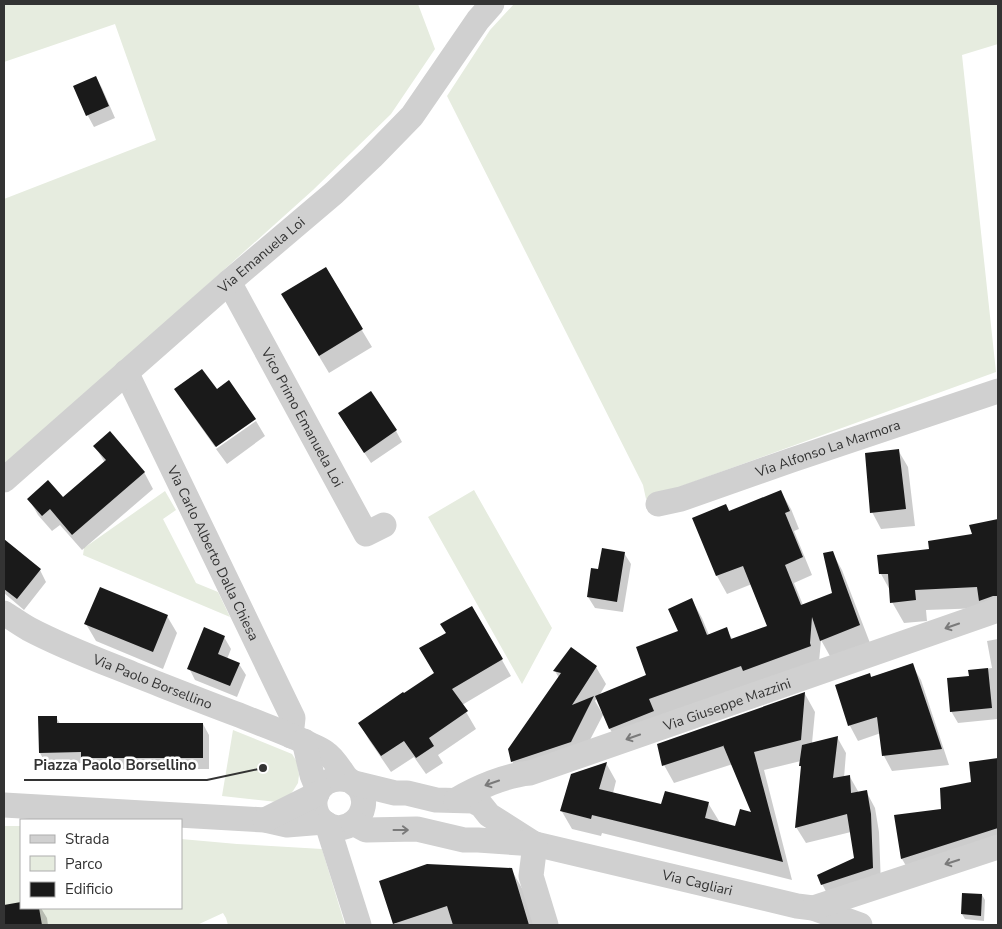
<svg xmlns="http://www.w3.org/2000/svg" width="1002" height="929" font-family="'Nunito Sans',sans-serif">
	<rect width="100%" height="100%" fill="#fff"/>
	<path fill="#e6ecdf" d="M 4,4 L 418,4 L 435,49 L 391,114 L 313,190 L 4,467 L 4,199 L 156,140 L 115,24 L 4,62 Z
		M 514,4 L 998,4 L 998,44 L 962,55 L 996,372 L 646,499 L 643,485 L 447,96 L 490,30 Z
		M 474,490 L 552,628 L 522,684 L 428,517 Z
		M 165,491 L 176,510 L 163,519 L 196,583 L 218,592 L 230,617 L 83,555 L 84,548 Z
		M 233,730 L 292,754 L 297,762 L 299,775 L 298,783 L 293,791 L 287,798 L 277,802 L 222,796 Z
		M 4,826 L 21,826 L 21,908 L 181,908 L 181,839 L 237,844 L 322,849 L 345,925 L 228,925 L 226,918 L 223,913 L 197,925 L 4,925 Z"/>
	<path fill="#0003" fill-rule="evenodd" d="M 96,77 L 102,88 L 115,118 L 94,127 L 88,116 L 75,86 Z
		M 325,269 L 372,347 L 329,373 L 292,311 Z
		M 176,389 L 216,390 L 254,418 L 215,447 L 186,406 Z
		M 339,414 L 396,431 L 402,442 L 371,463 Z
		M 256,421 L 265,436 L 227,464 L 216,449 Z
		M 95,446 L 144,472 L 153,489 L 82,550 L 60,525 L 52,531 L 38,515 L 29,499 L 63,499 L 105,463 Z
		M 898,450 L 908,467 L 915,526 L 881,529 L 872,512 Z
		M 781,492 L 791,509 L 799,529 L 794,531 L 812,575 L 794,583 L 803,605 L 833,594 L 832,552 L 842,570 L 870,643 L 831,658 L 821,640 L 819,662 L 620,746 L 610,729 L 604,713 L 580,759 L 522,778 L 512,761 L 559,678 L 555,671 L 596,667 L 606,684 L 599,696 L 648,676 L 679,632 L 692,600 L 702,618 L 709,635 L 726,629 L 733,640 L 769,627 L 752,584 L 727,594 L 717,576 L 693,518 L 726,505 L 730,512 ZM 597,698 L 603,712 L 602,713 L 595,701 Z
		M 998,520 L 998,620 L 984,608 L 926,610 L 927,621 L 904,623 L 892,602 L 891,592 L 881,574 L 930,550 L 973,535 L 970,526 Z
		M 9,545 L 40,570 L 46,582 L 24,610 L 4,593 L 4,551 Z
		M 624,553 L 631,564 L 623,612 L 595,608 L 588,597 Z
		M 472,607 L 511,676 L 462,705 L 476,729 L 438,755 L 443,763 L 426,774 L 414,757 L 391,772 L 369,740 L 360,724 L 435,674 L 447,633 Z
		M 167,616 L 177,633 L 163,669 L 96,641 L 86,624 Z
		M 224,637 L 231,649 L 227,659 L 239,664 L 246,675 L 237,697 L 195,680 L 189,668 Z
		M 998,639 L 998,719 L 958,723 L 951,711 L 970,677 L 970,671 L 992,668 L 987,641 Z
		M 912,665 L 921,680 L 949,765 L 892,771 L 884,756 L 881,733 L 858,741 L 850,726 L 836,685 L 872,678 Z
		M 805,694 L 815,712 L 812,743 L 837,737 L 846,753 L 844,778 L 850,777 L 859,793 L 866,791 L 875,808 L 879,832 L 881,885 L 831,901 L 822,884 L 856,858 L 851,832 L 806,843 L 796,827 L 802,768 L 800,766 L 801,761 L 764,770 L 792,880 L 602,833 L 601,836 L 572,829 L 561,810 L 606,763 L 616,781 L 613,793 L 662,806 L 708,803 L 719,821 L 719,823 L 736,827 L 753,814 L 733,764 L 674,783 L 664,765 Z
		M 56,717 L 60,724 L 203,724 L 209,735 L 209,769 L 89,769 L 85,763 L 46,764 L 40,753 Z
		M 998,760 L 998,855 L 915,881 L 902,859 L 896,816 L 943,810 L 973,783 L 970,763 Z
		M 511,869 L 523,890 L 534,925 L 396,925 L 380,882 Z
		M 982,895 L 985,900 L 984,921 L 965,919 L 962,914 Z
		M 21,904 L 21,908 L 41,908 L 47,918 L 48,925 L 4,925 L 4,907 Z"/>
	<path fill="#1a1a1a" d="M 96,76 L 109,106 L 86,116 L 73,86 Z
		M 326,267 L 363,329 L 319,356 L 281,294 Z
		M 202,369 L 217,389 L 229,380 L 256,419 L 216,447 L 174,389 Z
		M 371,391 L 397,430 L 364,453 L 338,413 Z
		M 110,431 L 145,472 L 72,535 L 50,509 L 42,516 L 27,499 L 48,480 L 63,497 L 106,460 L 93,446 Z
		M 899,449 L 906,509 L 870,513 L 865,453 Z
		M 781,490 L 790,511 L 785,513 L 803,557 L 785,565 L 801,605 L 832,593 L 823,553 L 833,551 L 860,625 L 820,641 L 812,617 L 810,643 L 811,646 L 743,671 L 741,666 L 649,699 L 654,711 L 609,729 L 595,696 L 646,675 L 636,647 L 678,631 L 668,609 L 692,598 L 707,635 L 727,627 L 731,639 L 767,626 L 743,566 L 716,576 L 692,518 L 726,504 L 729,511 Z
		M 998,519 L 998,596 L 993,596 L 979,601 L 977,587 L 915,590 L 916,600 L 890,603 L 888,574 L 879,574 L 877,555 L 929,549 L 928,541 L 972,534 L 969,525 Z
		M 4,539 L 41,569 L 17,599 L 4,589 Z
		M 602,548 L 625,552 L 617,602 L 587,597 L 591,568 L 598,569 Z
		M 100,587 L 168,615 L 153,652 L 84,624 Z
		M 472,606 L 503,659 L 452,689 L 468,711 L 429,738 L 434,746 L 416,758 L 404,741 L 381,756 L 358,723 L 403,692 L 404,693 L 434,673 L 419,648 L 446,633 L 440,624 Z
		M 204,627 L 225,636 L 218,654 L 240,663 L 230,686 L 187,669 Z
		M 571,647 L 597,666 L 572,705 L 594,696 L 571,742 L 511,762 L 508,749 L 561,673 L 553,671 Z
		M 913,663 L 942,749 L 882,756 L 877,717 L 848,726 L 835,685 L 870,673 L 871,677 Z
		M 988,668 L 992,708 L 950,712 L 947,678 L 969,676 L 968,670 Z
		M 805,692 L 801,740 L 754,752 L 783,862 L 592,815 L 591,819 L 560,811 L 571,774 L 607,762 L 599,789 L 661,804 L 665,791 L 709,802 L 705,818 L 735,826 L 740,809 L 751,812 L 723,745 L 723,746 L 662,766 L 657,744 Z
		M 38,716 L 57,716 L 57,723 L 203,723 L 203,758 L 81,758 L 81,752 L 39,753 Z
		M 838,736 L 833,778 L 850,775 L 851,793 L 867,790 L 871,814 L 873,868 L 821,885 L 817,875 L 854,858 L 847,814 L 795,828 L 801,766 L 799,766 L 802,745 Z
		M 998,758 L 998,828 L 901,859 L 894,815 L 941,809 L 940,788 L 971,782 L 969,762 Z
		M 427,864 L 512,868 L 529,925 L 453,925 L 447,906 L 393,924 L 379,881 Z
		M 962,893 L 982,894 L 981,916 L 961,914 Z
		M 21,902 L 21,908 L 39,908 L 42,925 L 4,925 L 4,905 Z"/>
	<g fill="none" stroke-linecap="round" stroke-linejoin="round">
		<g stroke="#d0d0d0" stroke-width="25">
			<path id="s1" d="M 229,282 L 366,534 L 384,525"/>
			<path id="s2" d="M 126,372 L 293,718 L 291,736"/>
			<path id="s3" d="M 4,480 L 229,282 L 334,193 L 372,157 L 412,116 L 478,20 L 492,4"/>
			<path id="s4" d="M 658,504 L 681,499 L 792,460 L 998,391"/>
			<path id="s5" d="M 4,613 C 12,618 20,624 29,629 C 63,647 98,660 133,674 C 169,688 204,702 239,715 C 263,725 287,733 309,744 C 315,747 321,749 326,753 C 333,757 340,769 345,776 C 349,781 355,783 359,788 C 367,799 364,814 354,822 C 348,827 341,829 333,827 C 303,818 312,772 348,780"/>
			<path d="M 304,741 L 312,775 L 318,790"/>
			<path d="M 354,783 L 395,793 L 407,793 L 436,800 L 473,801 L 481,805 L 489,815 L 533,843"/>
			<path id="s6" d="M 456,800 C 476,788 506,775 530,773 L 998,610"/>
			<path d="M 4,805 L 265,820 L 287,825 L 324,822"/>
			<path d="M 265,820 L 317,794"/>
			<path id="s7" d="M 353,823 L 366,830 L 417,829 L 464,840 L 478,840 L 535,844 L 797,906 L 813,908 L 860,925"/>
			<path d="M 327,824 L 359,925"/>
			<path d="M 535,844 L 531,876 L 546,925"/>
			<path d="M 813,908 L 998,847"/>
		</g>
	</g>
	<defs><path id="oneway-shaft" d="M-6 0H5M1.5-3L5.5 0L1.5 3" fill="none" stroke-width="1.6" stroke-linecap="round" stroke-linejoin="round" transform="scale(1.25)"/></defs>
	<g stroke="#7a7a7a">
		<use href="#oneway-shaft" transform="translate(952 626) rotate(161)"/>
		<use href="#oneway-shaft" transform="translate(633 737) rotate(161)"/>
		<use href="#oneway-shaft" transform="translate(492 783) rotate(161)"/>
		<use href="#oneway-shaft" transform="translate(401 830)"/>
		<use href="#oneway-shaft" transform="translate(952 862) rotate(162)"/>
	</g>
	<g text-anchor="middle" stroke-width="5" stroke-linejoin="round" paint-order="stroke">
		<g font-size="14" fill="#333" stroke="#fff">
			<text dy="5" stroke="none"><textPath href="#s3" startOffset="342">Via Emanuela Loi</textPath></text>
			<text dy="5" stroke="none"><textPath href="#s1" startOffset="154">Vico Primo Emanuela Loi</textPath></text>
			<text dy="5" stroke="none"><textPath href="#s4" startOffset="179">Via Alfonso La Marmora</textPath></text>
			<text dy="5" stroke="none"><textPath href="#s2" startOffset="201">Via Carlo Alberto Dalla Chiesa</textPath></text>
			<text dy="5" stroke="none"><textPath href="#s5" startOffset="164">Via Paolo Borsellino</textPath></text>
			<text dy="5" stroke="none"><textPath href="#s6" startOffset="288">Via Giuseppe Mazzini</textPath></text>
			<text dy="5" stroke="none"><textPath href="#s7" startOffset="352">Via Cagliari</textPath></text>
		</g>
	</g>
	<path fill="none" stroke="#333" stroke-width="2" d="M263 768L207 780H24"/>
	<circle fill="#333" stroke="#fff" stroke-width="2" cx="263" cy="768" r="5"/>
	<g font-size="15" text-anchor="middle" font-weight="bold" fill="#333" stroke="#fff" stroke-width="5" stroke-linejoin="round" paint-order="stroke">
		<text x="115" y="770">Piazza Paolo Borsellino</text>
	</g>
	<rect width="1002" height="929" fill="none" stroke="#333333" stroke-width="10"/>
	<rect x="20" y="819" width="162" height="90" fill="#ffffff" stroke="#adadad"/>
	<rect x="30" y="835" width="25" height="8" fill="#d0d0d0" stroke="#adadad"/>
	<text x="65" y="844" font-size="15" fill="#333333">Strada</text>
	<rect x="30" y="856" width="25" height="15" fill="#e6ecdf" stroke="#adadad"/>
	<text x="65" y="869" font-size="15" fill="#333333">Parco</text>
	<rect x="30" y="882" width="25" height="15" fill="#1a1a1a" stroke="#adadad"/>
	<text x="65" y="894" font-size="15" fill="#333333">Edificio</text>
</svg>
